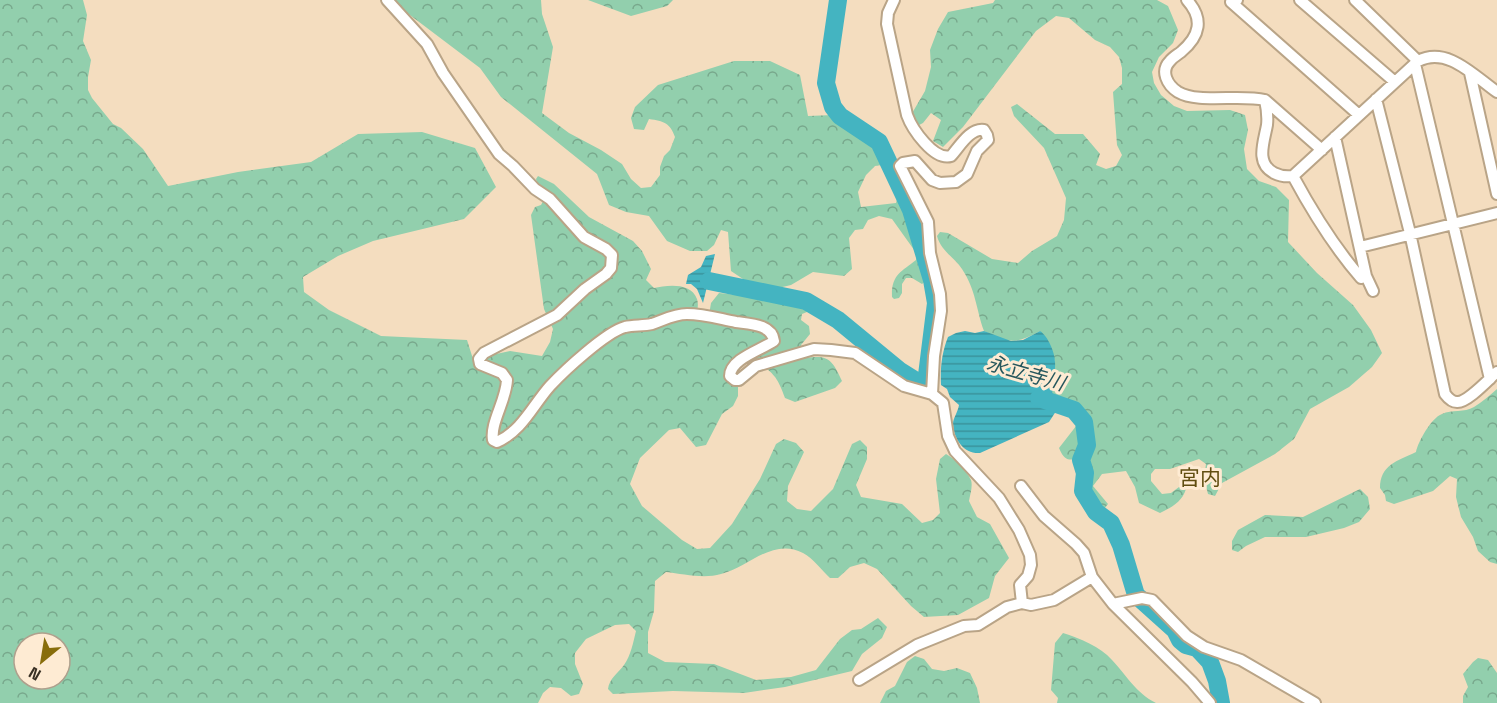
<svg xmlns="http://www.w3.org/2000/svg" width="1497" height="703" font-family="'Space Grotesk','Noto Sans JP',sans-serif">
	<defs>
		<pattern id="forest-crowns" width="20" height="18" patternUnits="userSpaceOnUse" patternTransform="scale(1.5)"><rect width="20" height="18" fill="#92cfad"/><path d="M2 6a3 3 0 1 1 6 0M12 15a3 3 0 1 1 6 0" fill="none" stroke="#78a88c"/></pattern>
		<pattern id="water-rules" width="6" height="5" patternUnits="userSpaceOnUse" patternTransform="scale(1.5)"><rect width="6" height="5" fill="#44b4c1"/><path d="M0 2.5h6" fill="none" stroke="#3a939c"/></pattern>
	</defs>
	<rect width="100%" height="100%" fill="#f4ddbf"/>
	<path fill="url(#forest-crowns)" fill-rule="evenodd" d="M 0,0 L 83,0 L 87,15 L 83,41 L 91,60 L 88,77 L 88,90 L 92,98 L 113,124 L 121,128 L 143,149 L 168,186 L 238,172 L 311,162 L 358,134 L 422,132 L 475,148 L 496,187 L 464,219 L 373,241 L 338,256 L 303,277 L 304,292 L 329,310 L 381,336 L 467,340 L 473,359 L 510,351 L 542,356 L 550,342 L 553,329 L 544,309 L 531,215 L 535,207 L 541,205 L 548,192 L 538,186 L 536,179 L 538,176 L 554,184 L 589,217 L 633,241 L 642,251 L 651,269 L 646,280 L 654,288 C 667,285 691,282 697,299 C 699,305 697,312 696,318 L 708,321 L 711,303 L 719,293 L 799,302 L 809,308 L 807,312 L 802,314 L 801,320 L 809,326 L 810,334 L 801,345 L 806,358 C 829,354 833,361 842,381 L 835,388 L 795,402 L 785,398 C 777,376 774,374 756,361 L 743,365 L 738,371 L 738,396 L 733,406 L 722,414 L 706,445 L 696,447 L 680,428 L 669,430 L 640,458 L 630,484 L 642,506 L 682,540 L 697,549 L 710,548 L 732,524 L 760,479 L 776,444 L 784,439 L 796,443 L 804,452 L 788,486 L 787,501 L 797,509 L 811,511 L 833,489 L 852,444 L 860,440 L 867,447 L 867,459 L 856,485 L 861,497 L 902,504 L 922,523 L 933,520 L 940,513 L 936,479 L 940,459 L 946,454 C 954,458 967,471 971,480 C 973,486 970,495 969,501 L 977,517 L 990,524 L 1009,558 L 995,576 L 989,598 L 958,615 L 924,617 L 911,606 L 877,569 L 864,563 L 850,567 L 838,578 L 830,578 C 822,571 813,558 803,553 C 772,537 748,568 721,574 C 704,579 683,574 666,572 L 655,581 L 654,611 L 648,632 L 648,653 L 665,662 L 714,664 L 756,680 L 791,677 L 816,670 L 840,639 L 852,630 L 861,629 L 878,618 L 887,627 L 882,638 L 862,654 L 852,671 L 785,687 L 744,693 L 673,691 L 613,694 L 608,689 C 609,679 618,673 624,665 C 631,655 633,643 636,631 L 629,624 L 615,625 L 586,639 L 575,653 L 575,664 L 583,684 L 579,694 L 571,696 L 561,688 L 550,687 L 543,693 L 538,703 L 0,703 ZM 24,643 L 60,643 L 60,679 L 24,679 Z
		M 390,0 L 541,0 L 542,14 L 553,47 L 542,113 L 569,133 L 601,150 L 622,164 L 631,179 L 641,188 L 651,187 L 660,175 L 660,167 L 664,156 L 670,150 L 675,137 C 670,123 664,121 649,119 L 644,130 L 634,129 L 631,118 L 635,107 L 658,85 L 734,61 L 770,61 L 800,75 L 808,116 L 833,115 L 855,125 L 886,151 L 887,160 L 882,165 L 875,166 L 866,175 L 858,192 L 861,207 L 896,203 L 898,195 L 893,188 L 892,181 L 895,177 L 900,178 C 917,207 920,242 929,274 L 927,280 L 922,284 L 912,278 L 906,278 L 902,284 L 902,293 L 899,298 L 894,299 L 892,297 C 891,275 901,272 916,260 L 917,254 L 892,219 L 879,216 L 868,220 L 863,229 L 855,230 L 849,238 L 852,269 L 844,276 L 813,272 L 791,285 L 774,289 L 746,281 L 731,271 L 728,232 L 721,230 L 714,245 L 707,251 L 690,251 L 667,241 L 649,216 L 626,212 L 609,205 L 597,174 L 501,97 L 480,68 Z
		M 588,0 L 673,0 L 667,6 L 631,16 Z
		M 995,0 L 1157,0 L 1168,6 L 1178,30 L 1173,43 L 1159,57 L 1152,72 L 1154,83 L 1161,95 L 1174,106 L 1187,111 L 1230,110 L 1245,115 L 1248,130 L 1244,149 L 1247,169 L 1259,181 L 1276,187 L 1289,200 L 1288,242 L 1317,273 L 1353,305 L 1371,330 L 1382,353 L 1372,367 L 1349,387 L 1310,409 L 1294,439 L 1275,454 L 1222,483 L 1215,496 L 1208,494 L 1204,478 L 1206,464 L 1199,459 L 1170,469 L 1155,469 L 1151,474 L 1151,481 L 1162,494 L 1171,493 L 1179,487 L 1186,489 C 1182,502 1172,507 1160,513 L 1139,503 L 1135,487 L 1126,471 L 1102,474 L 1093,486 L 1108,504 L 1104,509 L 1096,505 L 1085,490 L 1087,464 C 1074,454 1067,468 1059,448 L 1080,421 L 1077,407 L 1053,398 L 1051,387 L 1055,361 L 1040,331 C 1016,344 1008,344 984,331 C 976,309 976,290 962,269 C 954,257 941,251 937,236 L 940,232 L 948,233 L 992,259 L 1018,263 L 1032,251 L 1057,236 L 1064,220 L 1066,198 L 1044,148 L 1014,116 L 1011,107 L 1017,104 L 1055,134 L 1083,134 L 1100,154 L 1096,165 L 1106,169 L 1116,166 L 1122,155 L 1117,145 L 1113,92 L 1122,84 L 1122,68 L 1119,57 L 1110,47 L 1095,40 L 1069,18 L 1056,16 L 1036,31 L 963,127 L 943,147 L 933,141 L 941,120 L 931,113 L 923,123 L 917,126 L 911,115 L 925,91 L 931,67 L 930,50 L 938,29 L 948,12 L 993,3 Z
		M 1497,389 L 1497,564 L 1490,562 L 1478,551 L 1473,537 L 1461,517 L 1456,497 L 1457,479 L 1450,476 L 1433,491 L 1394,504 L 1386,501 L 1385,495 L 1380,488 C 1380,465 1397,461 1416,452 C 1418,442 1431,418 1442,414 C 1452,409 1464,413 1474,407 C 1482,402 1490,395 1497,389 Z
		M 1360,489 L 1368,497 L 1370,509 L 1359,522 L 1344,528 L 1306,537 L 1265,537 L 1246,546 L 1238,552 L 1232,550 L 1232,541 L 1238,530 L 1265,515 L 1303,517 Z
		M 1063,633 C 1079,638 1101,647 1112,660 C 1127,676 1136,693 1156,703 L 1057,703 L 1058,698 L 1051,690 L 1055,643 Z
		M 915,656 L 924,659 L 932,669 L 944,671 L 957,668 L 970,673 L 977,688 L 980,703 L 880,703 L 886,691 L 895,686 L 907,662 Z
		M 1478,658 L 1488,660 L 1497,673 L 1497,703 L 1463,703 L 1463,696 L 1468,687 L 1463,674 L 1473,662 Z"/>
	<path fill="url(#water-rules)" d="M 715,254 L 703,303 L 697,289 L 691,284 L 686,284 L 688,275 L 701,267 L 706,256 Z
		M 965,331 L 975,333 L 984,331 L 1011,341 L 1023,340 L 1040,331 C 1048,336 1055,353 1055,362 C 1056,375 1050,383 1053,397 L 1062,402 L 1049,422 L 980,453 C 964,454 954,440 953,424 C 953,418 958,412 959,405 L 950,397 L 947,389 L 941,385 C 940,368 942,352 948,337 L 956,333 Z"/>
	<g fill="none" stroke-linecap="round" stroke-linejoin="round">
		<path stroke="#44b4c1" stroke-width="18" d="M 838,0 L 826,83 L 833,107 L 840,116 L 879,142 L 911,210 L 932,280 L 936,303 L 926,383
			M 709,281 L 806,301 L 838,320 L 900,371 L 916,381 L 925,383
			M 1039,398 L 1074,410 L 1084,422 L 1087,445 L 1081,460 L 1085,473 L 1083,491 L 1096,512 L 1111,523 L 1121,545 L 1136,595 L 1175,630 L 1180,640 L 1186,645 L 1197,648 L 1210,662 L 1217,681 L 1221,703"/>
		<defs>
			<path id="street" d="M 387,0 L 427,44 L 443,73 L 499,154 L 513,166 L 535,189 L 550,199 L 584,237 L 606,249 L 612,255 L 611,268 L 606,274 L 585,289 L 557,315 L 484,353 L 479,359 L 480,364 L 502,373 L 507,380 C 506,401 490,423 493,440 L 497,442 C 522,431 533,405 550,386 C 564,371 606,332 625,327 C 634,325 643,326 652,324 C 664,320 674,314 687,314 C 704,314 720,319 736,322 C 749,324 772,324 774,341 C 761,350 730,359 730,376 L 735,380 L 739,380 L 756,366 L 814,349 L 831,350 L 855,353 L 904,386 L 932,394 L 943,403 L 948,436 L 955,451 L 999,498 L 1019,530 L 1030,555 L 1031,565 L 1028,576 L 1020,585 L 1022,603
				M 894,0 L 888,13 L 887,24 L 907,115 C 912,129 934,161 951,156 C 960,146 970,128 984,130 L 987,135 L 988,140 L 977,151 L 967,174 L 956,182 L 940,183 L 932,180 L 915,161 L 903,163 L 900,166 L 928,222 L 930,253 L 940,294 L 941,311 L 934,356 L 932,394
				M 1187,0 C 1204,19 1200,36 1181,52 C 1177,55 1173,57 1170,61 C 1160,71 1167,85 1178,92 C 1198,104 1239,94 1265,100 C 1267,109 1268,116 1267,125 C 1264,142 1255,163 1274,173 C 1280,176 1286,177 1293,176 L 1418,61 C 1447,46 1473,75 1497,92
				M 1237,0 L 1231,2 L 1359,115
				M 1300,0 L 1395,82
				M 1355,0 L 1418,61
				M 1415,64 L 1490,379
				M 1470,73 L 1497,194
				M 1376,99 L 1410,233 L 1445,394 C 1448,398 1452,402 1457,402 C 1467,403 1489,379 1497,372
				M 1265,100 L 1322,150
				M 1335,137 L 1366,276 L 1373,291
				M 1293,176 C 1313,213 1334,247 1361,278 L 1366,276
				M 1360,247 L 1497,213
				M 1021,486 L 1044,516 L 1076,544 L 1084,553 L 1092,577 L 1113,604 L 1192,682 L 1210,703
				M 1113,604 L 1142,598 L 1152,600 L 1187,636 L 1204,647 L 1241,660 L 1315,703
				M 859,680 L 917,645 L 964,626 L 978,625 L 1007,607 L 1022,603 L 1031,605 L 1054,600 L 1092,577"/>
		</defs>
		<use href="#street" stroke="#b9a487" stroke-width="14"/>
		<use href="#street" stroke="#fff" stroke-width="10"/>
	</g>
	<g text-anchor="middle" stroke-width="6" stroke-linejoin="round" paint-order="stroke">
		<g font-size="20" font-style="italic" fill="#27575d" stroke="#feebd3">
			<text transform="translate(1026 373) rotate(16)" y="7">永立寺川</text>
		</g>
		<g font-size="21" fill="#614e11" stroke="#feebd3">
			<text x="1200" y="485">宮内</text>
		</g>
	</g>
	<g transform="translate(42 661) rotate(210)"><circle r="28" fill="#feebd3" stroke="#afa08d" stroke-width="1.5"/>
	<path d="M0-4.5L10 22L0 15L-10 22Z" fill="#886d0b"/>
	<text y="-9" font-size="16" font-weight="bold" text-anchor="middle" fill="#382f23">N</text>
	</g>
</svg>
